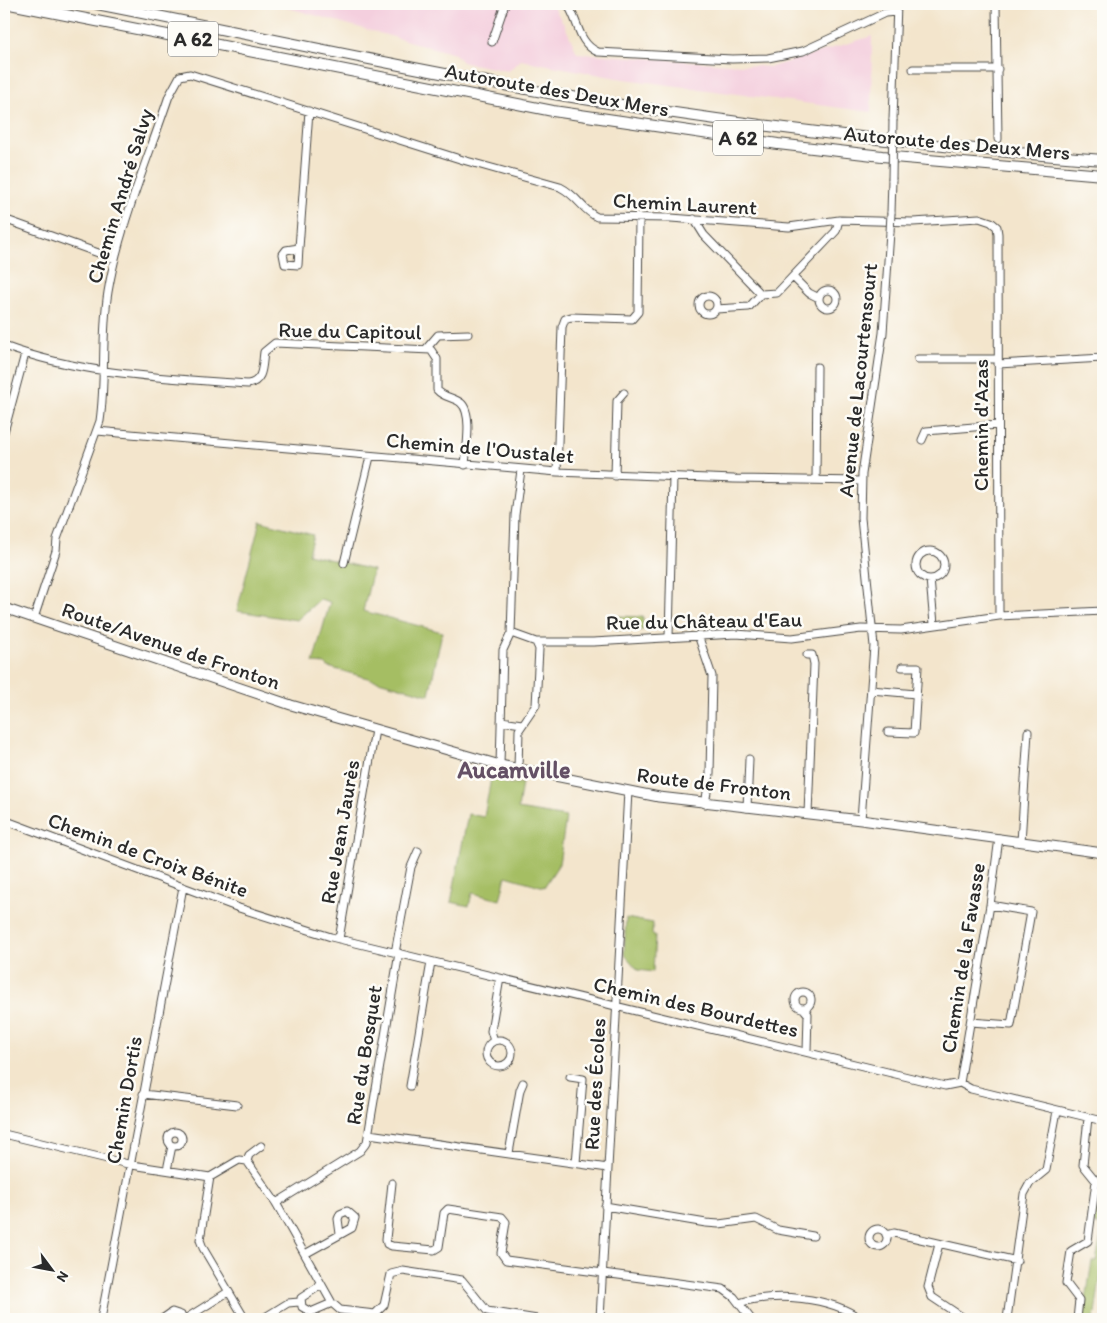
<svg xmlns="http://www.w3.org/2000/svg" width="1107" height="1323" font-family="Itim,sans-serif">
	<rect width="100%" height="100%" fill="#fdfcf7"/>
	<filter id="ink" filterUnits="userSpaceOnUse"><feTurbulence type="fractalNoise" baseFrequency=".02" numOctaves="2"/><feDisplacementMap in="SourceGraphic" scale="10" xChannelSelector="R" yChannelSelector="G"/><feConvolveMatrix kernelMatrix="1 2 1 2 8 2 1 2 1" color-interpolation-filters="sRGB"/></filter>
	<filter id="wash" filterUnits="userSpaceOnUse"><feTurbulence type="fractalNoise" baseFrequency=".0096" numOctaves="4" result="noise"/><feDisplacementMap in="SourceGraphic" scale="20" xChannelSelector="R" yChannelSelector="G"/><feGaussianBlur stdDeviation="1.12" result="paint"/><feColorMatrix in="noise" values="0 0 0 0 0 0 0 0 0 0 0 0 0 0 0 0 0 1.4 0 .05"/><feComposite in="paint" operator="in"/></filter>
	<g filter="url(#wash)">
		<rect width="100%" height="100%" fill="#f3e5cc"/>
		<path fill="#f4cfde" d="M 274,4 L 552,4 L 565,26 L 577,53 L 771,67 L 872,36 L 871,112 L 617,78 L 521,60 L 508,71 L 462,62 L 455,54 Z"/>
		<path fill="#a5be64" stroke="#687448" d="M 260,521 L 313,535 L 308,554 L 373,570 L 363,611 L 442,632 L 429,695 L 328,667 L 325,664 L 313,663 L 330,602 L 320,599 L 297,620 L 237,611 Z
			M 617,616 L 643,617 L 643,630 L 617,630 Z
			M 491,778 L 501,780 L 505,784 L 522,783 L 518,809 L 566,817 L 559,864 L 544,887 L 506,876 L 500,900 L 472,893 L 469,906 L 451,902 L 468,814 L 484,817 Z
			M 626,918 L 653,923 L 652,934 L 655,935 L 653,972 L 638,970 L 624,954 Z
			M 1096,1210 L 1103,1211 L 1103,1261 L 1094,1319 L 1083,1319 L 1092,1261 L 1096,1261 L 1103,1226 L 1094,1224 Z"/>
	</g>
	<g filter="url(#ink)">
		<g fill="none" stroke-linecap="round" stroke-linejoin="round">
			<defs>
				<path id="minor" d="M 567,4 C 579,20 577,43 598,52 L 732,59 L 768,58 L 803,51 L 885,13 L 896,12
					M 996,4 L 998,139
					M 492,42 L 505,4
					M 913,69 L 998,69
					M 893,120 L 897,4
					M 891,213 L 892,179
					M 4,219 L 115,259
					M 694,219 L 704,235 L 761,294 L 777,293 L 836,231 L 839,220
					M 299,248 L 286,250 L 283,254 L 285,264 L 298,265 L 299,248 L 309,111
					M 793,277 L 809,293 L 819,298
					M819 299a9 9 0 1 1 18 0a9 9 0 1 1-18 0Z
					M699 305a9 9 0 1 1 18 0a9 9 0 1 1-18 0Z
					M 716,309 L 749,307 L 761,294
					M 4,346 C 82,375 166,378 248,384 C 264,381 262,366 264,352 L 275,343 L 431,350 L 437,359 L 437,390 C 444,398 454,397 461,403 C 473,413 466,450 465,465
					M 426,349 L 438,335 L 468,334
					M 918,359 L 998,359
					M 998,364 L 1103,358
					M 97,431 L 557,472 L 734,479 L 861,481
					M 4,432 L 25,354
					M 922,440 L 926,431 L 998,425
					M 557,472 L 562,327 L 565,319 L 571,317 L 632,319 L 638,312 L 639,218
					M 615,476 L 617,401 L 624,393
					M 816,480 L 817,367
					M916 565a14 14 0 1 1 28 0a14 14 0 1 1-28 0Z
					M 344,563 L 370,457
					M 930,579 L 934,624
					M 34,618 L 56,551 L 57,539 L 100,421 C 106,379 101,335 108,292 C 119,226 148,159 169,96 L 180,76 L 190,74 L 463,160 L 560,187 C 578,196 582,210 597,217 L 671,218 L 789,227 L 839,220 L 913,222 L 979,218 L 991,222 L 997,227 L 998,234 L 999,616
					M 511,633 L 515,515 L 521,470
					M 698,635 L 712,676 L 710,774 L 705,804
					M 669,637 L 673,477
					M 536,642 L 593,642 L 736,634 L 792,638 L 861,629 L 901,630 L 999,616 L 1103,611
					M 807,655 L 812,655 L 814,664 L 808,814
					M 871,690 L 916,694
					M 501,721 L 522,724
					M 888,732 L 914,733 L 918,667 L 902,667
					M 500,765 L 503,650 L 511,633 L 536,642 L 539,649 L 536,705 L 519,730 L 518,769
					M 747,808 L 749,759
					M 4,820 L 239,908 L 331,937 L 945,1086 L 960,1083 L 971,1089 L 1103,1121
					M 861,820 L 874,646 L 861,518 L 862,474 L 883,333 L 890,232
					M 1021,842 L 1028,732
					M 339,939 L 375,730
					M 395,953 L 411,867 L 418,851
					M795 1000a8 8 0 1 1 16 0a8 8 0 1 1-16 0Z
					M 803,1008 L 808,1014 L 807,1051
					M 971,1022 L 1011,1025 L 1031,912 L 990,905
					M486 1053a13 13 0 1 1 26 0a13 13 0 1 1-26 0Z
					M 494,1041 L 491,1031 L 500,978
					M 570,1077 L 583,1079 L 576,1163
					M 960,1083 L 990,905 L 999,838
					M 410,1086 L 431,962
					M 143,1094 L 237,1105
					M168 1139a7 7 0 1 1 14 0a7 7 0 1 1-14 0Z
					M 4,1134 L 132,1165 L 210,1177 L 239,1160 L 247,1161 L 276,1203 L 332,1303 L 340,1310 L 375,1314 L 384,1305 L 391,1274 L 403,1271 L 462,1280 L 487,1311 L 537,1319
					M 369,1134 L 608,1168
					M 509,1153 L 520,1090 L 523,1083
					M 247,1161 L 249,1155 L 261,1146
					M 167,1170 L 172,1146
					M 210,1177 L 200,1240 L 203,1248 L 245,1319
					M 392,1183 L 386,1239 L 387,1244 L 392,1246 L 434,1250 L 439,1247 L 444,1213 L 448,1209 L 502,1217 L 506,1222 L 501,1253 L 506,1260 L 723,1289 L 734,1297 L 751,1319
					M 276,1203 L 360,1151 L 367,1142 L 399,953
					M 605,1206 L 706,1223 L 719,1224 L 756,1219 L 778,1230 L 813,1236
					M869 1238a9 9 0 1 1 18 0a9 9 0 1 1-18 0Z
					M 886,1235 L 894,1233 L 1017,1261
					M 939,1244 L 928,1287 L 932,1297 L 965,1319
					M 305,1254 L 352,1228 L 355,1218 L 347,1211 L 340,1214 L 338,1219 L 340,1234
					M 321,1285 L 301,1298 L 302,1307 L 311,1312 L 332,1303
					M 739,1303 C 776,1292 830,1297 861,1319
					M 101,1319 L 183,887
					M 162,1319 L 172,1312 L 181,1315 L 185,1319
					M 185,1319 L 228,1292
					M 262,1319 L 288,1303 L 299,1302
					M 600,1319 L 628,791
					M 1007,1319 L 1024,1194 L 1030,1183 L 1046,1170 L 1057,1111
					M 1077,1319 L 1079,1300 L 1066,1283 L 1071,1251 L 1088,1241 L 1096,1181 L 1083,1165 L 1088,1118"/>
				<path id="major" d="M 4,608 L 291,705 L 500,765 L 659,797 L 861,820 L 1103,853"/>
				<path id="highway" d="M 10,4 L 553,111 L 778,144 L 882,156 L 1103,175
					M 97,4 C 250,34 402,68 554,94 C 736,125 919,146 1103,160"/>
			</defs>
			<use href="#minor" stroke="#494743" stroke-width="9"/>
			<use href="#major" stroke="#494743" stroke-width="11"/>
			<use href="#highway" stroke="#494743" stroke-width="12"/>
			<use href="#minor" stroke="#fff" stroke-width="7"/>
			<use href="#major" stroke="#fff" stroke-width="9"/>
			<use href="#highway" stroke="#fff" stroke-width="10"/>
			<defs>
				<path id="minor-bridge" d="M 892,179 L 893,120
					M 890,232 L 891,213"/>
			</defs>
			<use href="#minor-bridge" stroke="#494743" stroke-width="9" stroke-linecap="butt"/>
			<use href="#minor-bridge" stroke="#fff" stroke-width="7"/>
		</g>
	</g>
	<g text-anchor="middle" stroke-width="5" stroke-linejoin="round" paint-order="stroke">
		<g fill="#fdfcf7" stroke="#6a6a68" stroke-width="1">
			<rect x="168" y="21.5" width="50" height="35" rx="4"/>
			<rect x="713" y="120.5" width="50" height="35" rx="4"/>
		</g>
		<g font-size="20" font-weight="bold" fill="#2b2b2b">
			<text x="193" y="46">A 62</text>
			<text x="738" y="145">A 62</text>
		</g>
		<g font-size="21" fill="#2b2b2b" stroke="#fdfcf7">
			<text transform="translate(557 90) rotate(10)" y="7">Autoroute des Deux Mers</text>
			<text transform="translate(957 143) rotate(5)" y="7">Autoroute des Deux Mers</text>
			<text transform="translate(120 196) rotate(-73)" y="7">Chemin André Salvy</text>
			<text transform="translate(685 204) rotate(3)" y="7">Chemin Laurent</text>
			<text transform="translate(350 331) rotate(1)" y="7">Rue du Capitoul</text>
			<text transform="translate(858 380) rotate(-84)" y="7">Avenue de Lacourtensourt</text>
			<text transform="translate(981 425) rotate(-90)" y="7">Chemin d'Azas</text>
			<text transform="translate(480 448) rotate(5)" y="7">Chemin de l'Oustalet</text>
			<text transform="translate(704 621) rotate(-1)" y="7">Rue du Château d'Eau</text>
			<text transform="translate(171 646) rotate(19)" y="7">Route/Avenue de Fronton</text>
			<text transform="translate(714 784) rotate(7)" y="7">Route de Fronton</text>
			<text transform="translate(340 832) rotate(-80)" y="7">Rue Jean Jaurès</text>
			<text transform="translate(148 855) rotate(20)" y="7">Chemin de Croix Bénite</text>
			<text transform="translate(963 958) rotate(-81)" y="7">Chemin de la Favasse</text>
			<text transform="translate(696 1007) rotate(13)" y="7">Chemin des Bourdettes</text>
			<text transform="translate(364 1055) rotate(-81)" y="7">Rue du Bosquet</text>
			<text transform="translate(595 1084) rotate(-87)" y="7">Rue des Écoles</text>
			<text transform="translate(124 1100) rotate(-80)" y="7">Chemin Dortis</text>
		</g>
		<g font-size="24" font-weight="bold" fill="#645065" stroke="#fdfcf7">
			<text x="514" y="778">Aucamville</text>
		</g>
	</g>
	<rect width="1107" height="1323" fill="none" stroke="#fdfcf7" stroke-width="20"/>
	<g transform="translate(52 1270) rotate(122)" stroke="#fdfcf7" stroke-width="4" paint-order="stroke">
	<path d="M0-4L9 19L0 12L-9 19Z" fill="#2b2b2b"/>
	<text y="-8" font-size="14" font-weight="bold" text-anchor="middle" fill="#2b2b2b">N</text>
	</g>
</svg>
